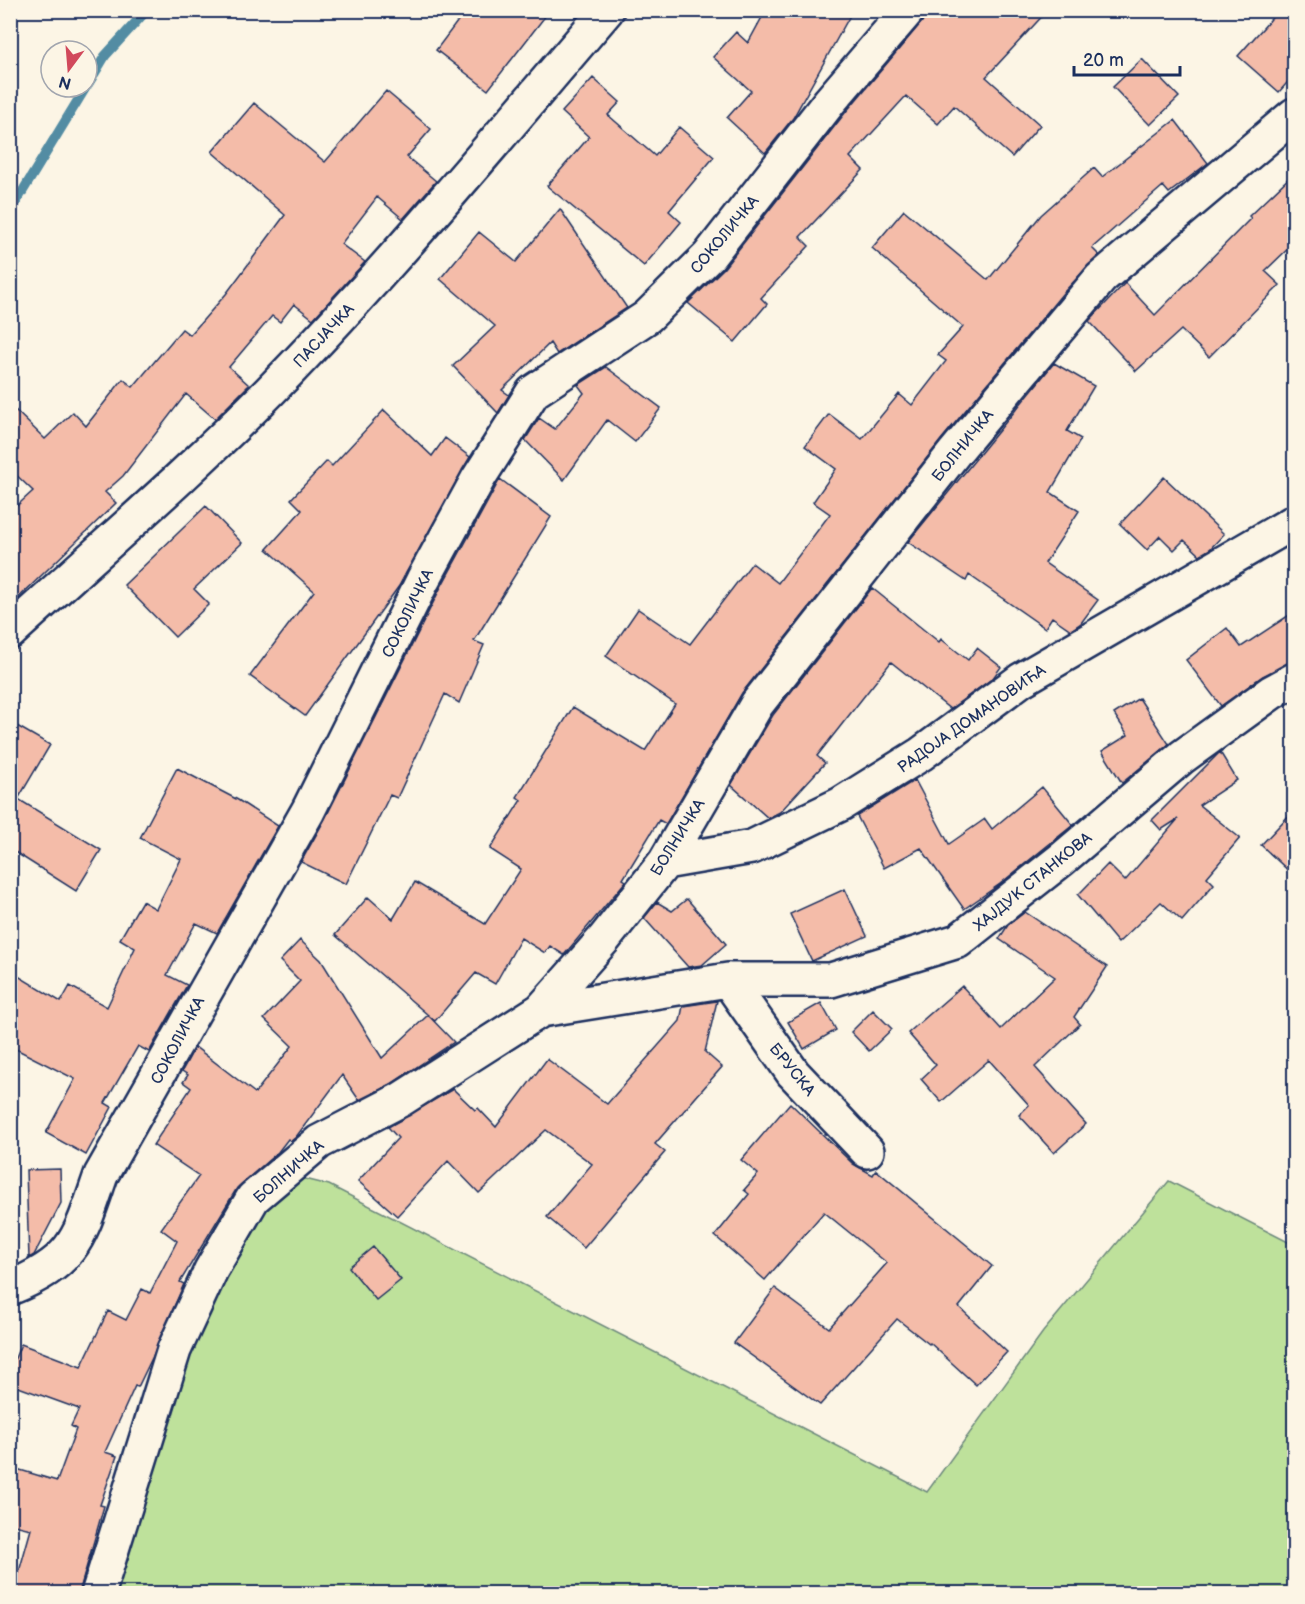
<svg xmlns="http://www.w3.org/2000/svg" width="1305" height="1604" font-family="'Balsamiq Sans',sans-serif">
	<rect width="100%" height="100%" fill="#fcf5e5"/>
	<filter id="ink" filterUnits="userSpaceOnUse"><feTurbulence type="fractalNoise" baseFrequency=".0167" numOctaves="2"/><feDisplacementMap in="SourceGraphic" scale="12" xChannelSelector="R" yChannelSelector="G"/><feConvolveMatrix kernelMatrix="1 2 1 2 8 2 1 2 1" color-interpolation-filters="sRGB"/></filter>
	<g filter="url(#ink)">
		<path fill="#bee19b" stroke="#6c887c" stroke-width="1.5" d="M 281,1173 L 329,1185 L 927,1492 L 1043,1332 L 1169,1181 L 1294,1245 L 1294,1593 L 107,1594 L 174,1350 Z"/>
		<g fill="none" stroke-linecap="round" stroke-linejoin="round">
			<path stroke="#538ca3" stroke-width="10" d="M 87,86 L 105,56 L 147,10
				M 10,212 L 86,87"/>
		</g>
		<path fill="#f4bca9" stroke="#1b2f5e" stroke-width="1.5" d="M 466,10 L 550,10 L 488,90 L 436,50 Z
			M 766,10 L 853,10 L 793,118 L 765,153 L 727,118 L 751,91 L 713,57 L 736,32 L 748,43 Z
			M 926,10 L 1048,10 L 986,77 L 1040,125 L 1012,157 L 954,106 L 938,124 L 906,96 L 850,157 L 863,170 L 800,237 L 809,246 L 761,298 L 767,304 L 735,342 L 688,303 L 724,268 L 845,113 L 922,22 Z
			M 1279,10 L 1294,10 L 1294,75 L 1279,92 L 1238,56 Z
			M 1142,59 L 1179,97 L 1150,125 L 1113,87 Z
			M 593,78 L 620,102 L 608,115 L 655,156 L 679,127 L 714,157 L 669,211 L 681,222 L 644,266 L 547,186 L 589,137 L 562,112 Z
			M 386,91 L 431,129 L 407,157 L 436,181 L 403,219 L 377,197 L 341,244 L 365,262 L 313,319 L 294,304 L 280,322 L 272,316 L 229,367 L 249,385 L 215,419 L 186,394 L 123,476 L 105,492 L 116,503 L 10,606 L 10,512 L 33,491 L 10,469 L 10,405 L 45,439 L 73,412 L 86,426 L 123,379 L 133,387 L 182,329 L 190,335 L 226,294 L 285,215 L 212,152 L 254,103 L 325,162 Z
			M 1175,120 L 1208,163 L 1169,193 L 1163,186 L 1092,248 L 1099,255 L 1063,293 L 941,440 L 742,693 L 666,824 L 659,820 L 623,879 L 626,881 L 564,955 L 550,946 L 545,953 L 521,938 L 495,984 L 476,973 L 435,1021 L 335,935 L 368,897 L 393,919 L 415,882 L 485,924 L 521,869 L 490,849 L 521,800 L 517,797 L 573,707 L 645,751 L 675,704 L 606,656 L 638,609 L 690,644 L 752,563 L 778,583 L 830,514 L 813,502 L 836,469 L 805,446 L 829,414 L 862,439 L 899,394 L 912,405 L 946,361 L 938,355 L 963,327 L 872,248 L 904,210 L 988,280 L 1041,215 L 1094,168 L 1102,177 Z
			M 1294,173 L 1294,243 L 1265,271 L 1280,285 L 1209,357 L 1181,330 L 1136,371 L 1089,321 L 1125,283 L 1155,315 L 1251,218 L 1249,216 Z
			M 560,209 L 627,308 L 557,354 L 550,343 L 502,390 L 509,395 L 498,413 L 453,366 L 495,326 L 440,279 L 479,232 L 516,262 Z
			M 1054,363 L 1094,386 L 1067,431 L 1081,439 L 1050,492 L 1079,511 L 1045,563 L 1098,600 L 1081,623 L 1071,630 L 1052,617 L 1045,628 L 969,575 L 966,581 L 908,542 Z
			M 606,367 L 661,408 L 635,442 L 607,420 L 564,480 L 525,440 L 539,418 L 555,429 L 584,393 L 578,385 Z
			M 384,410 L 432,456 L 445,438 L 470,457 L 399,586 L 305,716 L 250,676 L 314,591 L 267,549 L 302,510 L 291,499 L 327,461 L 332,466 Z
			M 1164,477 L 1224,534 L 1210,549 L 1200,555 L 1184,540 L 1174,550 L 1160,536 L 1147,550 L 1120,524 Z
			M 500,479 L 551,517 L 474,641 L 484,645 L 459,703 L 445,694 L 397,798 L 390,795 L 346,884 L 301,862 L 325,819 L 440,589 Z
			M 206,506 L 242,543 L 194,589 L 209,604 L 175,637 L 124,585 Z
			M 872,588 L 939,642 L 941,639 L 968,660 L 977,648 L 1001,667 L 993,678 L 950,709 L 891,662 L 817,756 L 825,763 L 780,812 L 768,818 L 731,785 L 773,715 Z
			M 1294,612 L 1294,661 L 1263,676 L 1221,706 L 1186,660 L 1227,628 L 1241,647 Z
			M 1139,698 L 1169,744 L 1122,783 L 1102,751 L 1128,735 L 1114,714 Z
			M 10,722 L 50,745 L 18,799 L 101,850 L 76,891 L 10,849 Z
			M 1220,752 L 1237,780 L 1199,805 L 1240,838 L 1207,877 L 1214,884 L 1182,921 L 1161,902 L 1118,943 L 1078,895 L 1108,864 L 1125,881 L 1178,819 L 1161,830 L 1152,820 Z
			M 177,768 L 238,800 L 278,826 L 217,933 L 196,923 L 167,975 L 187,985 L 149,1052 L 138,1046 L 105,1103 L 112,1107 L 86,1155 L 46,1133 L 75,1079 L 10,1046 L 10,971 L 61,1002 L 70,986 L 107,1007 L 135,948 L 120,939 L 142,901 L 156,909 L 181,859 L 140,838 Z
			M 915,780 L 949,844 L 985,819 L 992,829 L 1042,787 L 1073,825 L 1000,884 L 964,909 L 921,848 L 884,868 L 857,816 Z
			M 1294,810 L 1294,876 L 1261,845 Z
			M 845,889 L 867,936 L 812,961 L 790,914 Z
			M 687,899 L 726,944 L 702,965 L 688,967 L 644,918 L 657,902 L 672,911 Z
			M 1025,912 L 1107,967 L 1074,1017 L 1080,1024 L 1035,1067 L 1086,1124 L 1054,1153 L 1019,1115 L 1029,1105 L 989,1060 L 941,1102 L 921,1079 L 936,1065 L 908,1033 L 962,986 L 1001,1029 L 1055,977 L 999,939 L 1008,925 Z
			M 300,940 L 321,960 L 382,1058 L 428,1015 L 454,1042 L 391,1084 L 359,1100 L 342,1075 L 296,1137 L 291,1141 L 288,1139 L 278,1152 L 237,1188 L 180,1282 L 184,1284 L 152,1358 L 138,1387 L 135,1386 L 105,1452 L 117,1456 L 100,1505 L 104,1506 L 79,1593 L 13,1593 L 31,1529 L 10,1524 L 10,1467 L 57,1481 L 76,1429 L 71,1426 L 79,1409 L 10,1384 L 10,1370 L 21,1344 L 81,1367 L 108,1311 L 126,1320 L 142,1289 L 150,1293 L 177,1241 L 161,1229 L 199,1176 L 153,1145 L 191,1088 L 183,1082 L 188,1075 L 182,1071 L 195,1047 L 255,1093 L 292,1046 L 264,1019 L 300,981 L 280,961 Z
			M 717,1001 L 705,1052 L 722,1067 L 655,1144 L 665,1152 L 584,1248 L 547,1217 L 592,1164 L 546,1130 L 479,1193 L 448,1161 L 397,1216 L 358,1181 L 398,1138 L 388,1127 L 453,1089 L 475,1110 L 478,1108 L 496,1127 L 547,1059 L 607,1104 L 680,1021 L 683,1006 Z
			M 821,1003 L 836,1030 L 804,1049 L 788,1022 Z
			M 873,1010 L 892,1029 L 869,1051 L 851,1032 Z
			M 790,1103 L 853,1164 L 873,1175 L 876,1170 L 992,1266 L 959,1307 L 1007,1352 L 976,1385 L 930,1343 L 929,1344 L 897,1319 L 820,1405 L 734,1343 L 775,1288 L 829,1328 L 887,1263 L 824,1212 L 765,1280 L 715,1236 L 749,1194 L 744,1190 L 758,1174 L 741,1160 Z
			M 60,1169 L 61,1203 L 34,1255 L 29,1258 L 26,1170 Z
			M 373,1247 L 401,1280 L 376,1300 L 349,1267 Z"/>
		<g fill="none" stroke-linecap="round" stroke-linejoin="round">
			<defs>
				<path id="street" d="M 665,862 L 752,847 L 841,804 L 921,754 L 1021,680 L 1294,522
					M 728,980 L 793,1073 L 867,1151
					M 541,1010 L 728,980 L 831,980 L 958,941 L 1062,859 L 1182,757 L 1272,692 L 1294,680
					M 10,1288 C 76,1261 79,1238 101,1175 L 308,811 L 423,580 L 478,479 L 533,392 L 647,317 L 709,256 L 830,101 L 908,10
					M 98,1594 L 174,1350 L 211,1270 L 253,1198 L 319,1142 L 400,1100 L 541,1010 L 604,939 L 665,862 L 757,704 L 955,452 L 1015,380 L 1101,278 L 1294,115"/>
				<path id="secondary" d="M 10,632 C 97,552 187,475 270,391 C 388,270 497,139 607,10"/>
			</defs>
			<use href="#street" stroke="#1b2f5e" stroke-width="38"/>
			<use href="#secondary" stroke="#1b2f5e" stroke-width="38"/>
			<use href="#street" stroke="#fcf5e5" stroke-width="33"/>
			<use href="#secondary" stroke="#fcf5e5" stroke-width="33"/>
		</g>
	</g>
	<g text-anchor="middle" stroke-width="4.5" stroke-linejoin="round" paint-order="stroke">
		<g font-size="16" fill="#1b2f5e" stroke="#fcf5e5">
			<text transform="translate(724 234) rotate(-50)" y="6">СОКОЛИЧКА</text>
			<text transform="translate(323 335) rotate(-47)" y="6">ПАСЈАЧКА</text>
			<text transform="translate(962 445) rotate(-51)" y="6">БОЛНИЧКА</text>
			<text transform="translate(407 613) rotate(-64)" y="6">СОКОЛИЧКА</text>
			<text transform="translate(971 718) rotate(-35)" y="6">РАДОЈА ДОМАНОВИЋА</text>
			<text transform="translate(677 837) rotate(-58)" y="6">БОЛНИЧКА</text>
			<text transform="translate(1032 881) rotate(-39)" y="6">ХАЈДУК СТАНКОВА</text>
			<text transform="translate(177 1040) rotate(-62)" y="6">СОКОЛИЧКА</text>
			<text transform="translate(793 1069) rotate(51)" y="6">БРУСКА</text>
			<text transform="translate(288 1171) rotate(-41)" y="6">БОЛНИЧКА</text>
		</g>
	</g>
	<rect width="1305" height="1604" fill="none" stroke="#fcf5e5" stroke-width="36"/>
	<rect x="18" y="18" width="1269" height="1568" fill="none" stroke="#1b2f5e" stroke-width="2" filter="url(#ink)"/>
	<g transform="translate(69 69) rotate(196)"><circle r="28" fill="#fcf5e5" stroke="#a2a6af" stroke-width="1.5"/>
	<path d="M0-4.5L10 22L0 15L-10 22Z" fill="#d1495b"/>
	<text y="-9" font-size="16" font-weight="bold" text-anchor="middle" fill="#1b2f5e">N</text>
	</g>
	<path d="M1074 66v9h106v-9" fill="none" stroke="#1b2f5e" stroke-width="3"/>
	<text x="1083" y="66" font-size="18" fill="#1b2f5e" stroke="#fcf5e5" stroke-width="4.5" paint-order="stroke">20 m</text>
</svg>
